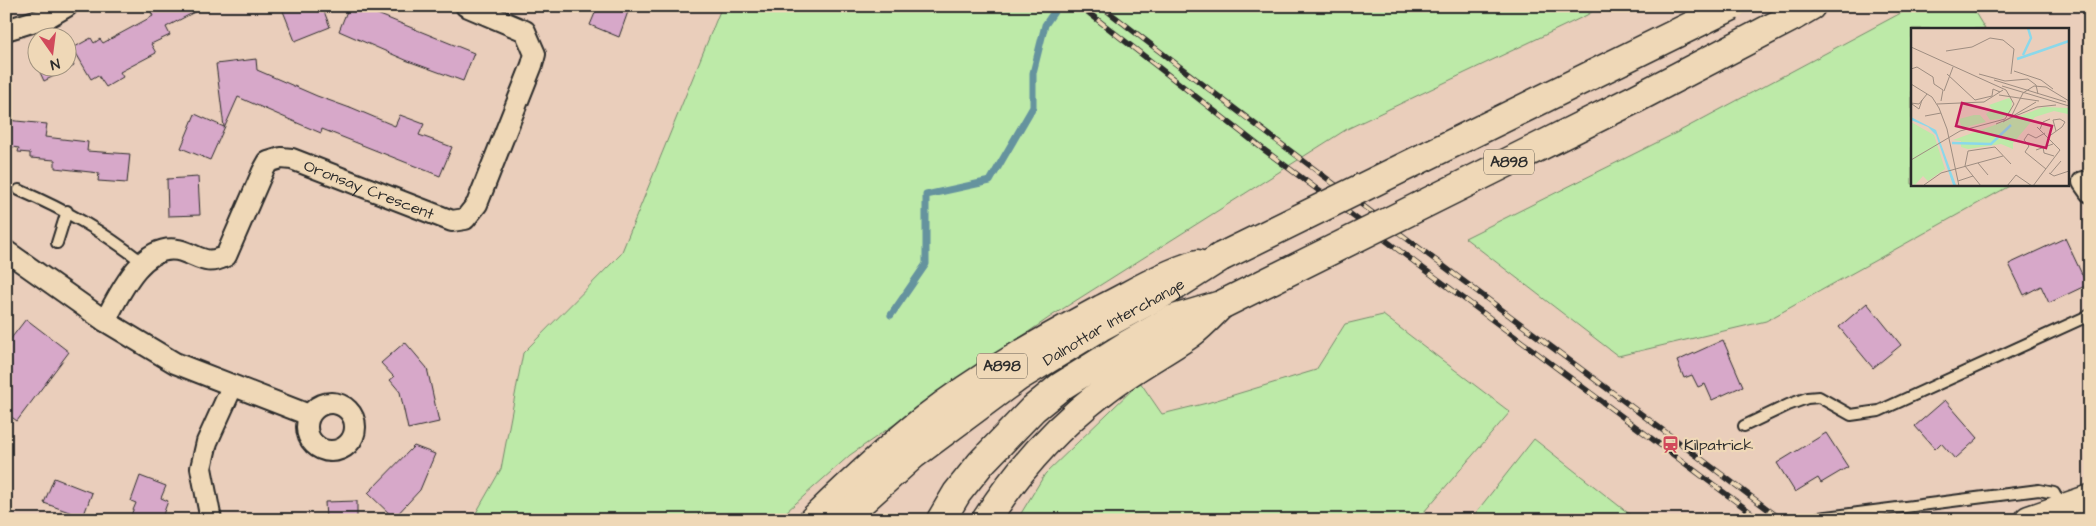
<svg xmlns="http://www.w3.org/2000/svg" width="2096" height="526" font-family="'Architects Daughter',sans-serif">
	<rect width="100%" height="100%" fill="#eacebb"/>
	<filter id="ink" filterUnits="userSpaceOnUse"><feTurbulence type="fractalNoise" baseFrequency=".02" numOctaves="2"/><feDisplacementMap in="SourceGraphic" scale="10" xChannelSelector="R" yChannelSelector="G"/><feConvolveMatrix kernelMatrix="1 2 1 2 8 2 1 2 1" color-interpolation-filters="sRGB"/></filter>
	<g filter="url(#ink)">
		<path fill="#bdeaa8" stroke="#748a6a" d="M 722,6 L 1601,6 L 1587,15 L 1347,129 L 1053,315 L 850,455 L 777,520 L 472,520 L 501,469 L 523,353 L 621,254 Z
			M 1914,6 L 1971,6 L 1985,29 L 1912,29 L 1912,184 L 2013,184 L 1766,321 L 1618,356 L 1465,238 L 1678,132 Z
			M 1383,315 L 1510,412 L 1417,520 L 1017,520 L 1045,474 L 1140,382 L 1162,414 L 1207,403 L 1316,370 L 1345,324 Z
			M 1534,439 L 1637,520 L 1470,520 Z"/>
		<g fill="none" stroke-linecap="round" stroke-linejoin="round">
			<path stroke="#65939e" stroke-width="7" d="M 891,315 L 926,264 L 926,195 L 990,181 L 1033,107 L 1033,73 L 1045,25 L 1058,6"/>
		</g>
		<path fill="#d7a8c9" stroke="#2b2b2b" d="M 148,6 L 206,6 L 166,27 L 170,35 L 151,44 L 156,53 L 120,72 L 123,77 L 106,87 L 98,75 L 91,79 L 73,48 L 91,38 L 94,43 L 100,39 L 103,43 L 153,16 Z
			M 281,6 L 322,6 L 330,27 L 295,41 Z
			M 349,6 L 372,6 L 370,11 L 474,53 L 463,81 L 408,61 L 339,31 Z
			M 598,6 L 630,6 L 619,37 L 590,25 Z
			M 68,53 L 74,66 L 44,81 L 38,68 L 68,68 Z
			M 256,59 L 257,70 L 317,96 L 350,108 L 350,107 L 395,126 L 400,115 L 424,124 L 419,135 L 452,147 L 440,176 L 322,129 L 321,133 L 302,125 L 238,97 L 210,160 L 181,148 L 195,114 L 224,127 L 216,64 Z
			M 6,120 L 47,124 L 45,137 L 88,142 L 87,151 L 130,154 L 127,183 L 98,181 L 99,173 L 55,168 L 55,160 L 30,158 L 30,153 L 18,152 L 19,148 L 6,146 Z
			M 198,177 L 200,215 L 168,216 L 167,179 Z
			M 2065,238 L 2087,285 L 2049,303 L 2041,286 L 2024,295 L 2009,264 Z
			M 1867,303 L 1901,345 L 1873,368 L 1839,327 Z
			M 26,319 L 69,352 L 17,421 L 6,413 L 6,345 Z
			M 1723,340 L 1743,386 L 1712,400 L 1705,384 L 1698,387 L 1692,375 L 1684,378 L 1677,361 Z
			M 405,342 L 427,368 L 439,422 L 408,429 L 400,392 L 390,380 L 394,377 L 381,363 Z
			M 1945,400 L 1978,438 L 1955,459 L 1941,443 L 1935,449 L 1915,426 Z
			M 1826,433 L 1848,467 L 1821,483 L 1818,478 L 1795,492 L 1777,463 Z
			M 414,446 L 435,454 L 420,490 L 394,518 L 368,493 Z
			M 140,476 L 166,486 L 161,498 L 168,501 L 161,520 L 129,520 L 136,503 L 131,501 Z
			M 54,478 L 92,493 L 83,517 L 44,503 Z
			M 357,501 L 357,520 L 326,520 L 325,502 Z"/>
		<g fill="none" stroke-linecap="round" stroke-linejoin="round">
			<defs>
				<path id="service" d="M 19,190 C 67,211 101,230 142,262
					M 57,243 L 67,211
					M 1744,426 L 1788,405 L 1807,398 L 1819,397 L 1851,415 L 1879,411 L 2090,315
					M 1819,518 L 2039,490 L 2054,493 L 2061,507"/>
				<g id="minor">
					<path d="M 6,30 L 48,17 L 67,6"/>
					<path d="M 2083,182 L 2090,192"/>
					<path d="M 6,251 L 105,321 L 175,363 L 309,415"/>
					<path id="s1" d="M 105,321 C 119,295 142,243 178,250 C 199,255 204,267 226,256 L 263,171 L 268,162 L 281,158 L 292,159 L 452,221 L 465,219 L 477,204 L 532,65 L 535,54 L 525,31 L 466,6"/>
					<circle cx="331" cy="427" r="24"/>
					<path d="M 211,520 L 201,468 L 207,442 L 232,387"/>
				</g>
				<path id="primary" d="M 813,520 C 849,485 886,450 925,419 C 980,376 1041,342 1102,309 C 1134,293 1164,274 1198,264
					M 941,520 L 957,493 L 981,463 L 1033,409 L 1060,387 L 1127,345 L 1171,320 L 1221,305
					M 2029,520 L 2090,499"/>
				<g id="trunk">
					<path d="M 1794,16 L 1811,6"/>
					<path id="s2" d="M 841,520 L 913,455 L 1018,377 L 1100,327 L 1169,290 L 1221,257"/>
					<path d="M 986,520 C 1017,471 1056,428 1101,393 C 1129,370 1161,354 1190,334 C 1201,326 1211,315 1221,305"/>
				</g>
			</defs>
			<use href="#service" stroke="#2b2b2b" stroke-width="14"/>
			<use href="#minor" stroke="#2b2b2b" stroke-width="24"/>
			<use href="#primary" stroke="#2b2b2b" stroke-width="31"/>
			<use href="#trunk" stroke="#2b2b2b" stroke-width="31"/>
			<use href="#service" stroke="#efd8b7" stroke-width="10"/>
			<use href="#minor" stroke="#efd8b7" stroke-width="20"/>
			<use href="#primary" stroke="#efd8b7" stroke-width="28"/>
			<use href="#trunk" stroke="#efd8b7" stroke-width="28"/>
			<defs>
				<path id="rail" d="M 1080,6 L 1263,149 L 1761,520
					M 1101,6 C 1326,181 1555,348 1782,520"/>
			</defs>
			<use href="#rail" stroke="#2b2b2b" stroke-width="5.5"/>
			<use href="#rail" stroke="#efd8b7" stroke-width="4" stroke-dasharray="11" stroke-linecap="butt"/>
			<defs>
				<path id="trunk-bridge" d="M 1221,257 L 1732,6
					M 1221,305 L 1635,99 L 1794,16"/>
			</defs>
			<use href="#trunk-bridge" stroke="#2b2b2b" stroke-width="31" stroke-linecap="butt"/>
			<use href="#trunk-bridge" stroke="#efd8b7" stroke-width="28"/>
		</g>
	</g>
	<defs>
		<symbol id="station-bare" viewBox="-9 -9 18 18"><path d="M-3-6H3Q5-6 5-4V2Q5 4 3 4L4.5 6H3L1.5 4h-3L-3 6H-4.5L-3 4Q-5 4-5 2V-4Q-5-6-3-6ZM-3.5-4v3h7v-3ZM-3.5 1v1.5H-2V1ZM2 1v1.5H3.5V1Z" fill="#d1495b" stroke="#efd8b7" stroke-width="2.5" paint-order="stroke"/></symbol>
	</defs>
	<g fill-rule="evenodd">
		<use href="#station-bare" x="1658" y="432" width="25" height="25"/>
	</g>
	<g text-anchor="middle" stroke-width="4.5" stroke-linejoin="round" paint-order="stroke">
		<g fill="#efd8b7" stroke="#665f55" stroke-width="1">
			<rect x="1484" y="149.5" width="50" height="25" rx="4"/>
			<rect x="977" y="353.5" width="50" height="25" rx="4"/>
		</g>
		<g font-size="15" font-weight="bold" fill="#2b2b2b">
			<text x="1509" y="167">A898</text>
			<text x="1002" y="371">A898</text>
		</g>
		<g font-size="16" fill="#2b2b2b" stroke="#efd8b7">
			<text dy="6" stroke="none"><textPath href="#s1" startOffset="370">Oronsay Crescent</textPath></text>
			<text dy="6" stroke="none"><textPath href="#s2" startOffset="338">Dalnottar Interchange</textPath></text>
		</g>
		<g font-size="16" fill="#2b2b2b" stroke="#efd8b7" text-anchor="start">
			<text x="1684" y="450">Kilpatrick</text>
		</g>
	</g>
	<g transform="translate(1911 28)">
		<rect width="158" height="158" fill="#eacebb"/>
		<path d="M 98,70 L 101,73 L 100,84 L 90,91 L 79,92 L 75,86 L 81,81 L 78,77 ZM 133,79 L 157,80 L 157,86 L 143,83 L 124,89 L 102,115 L 102,121 L 90,116 L 57,121 L 50,119 L 50,113 L 42,112 ZM 63,87 L 69,87 L 75,94 L 51,100 L 48,91 ZM 0,94 L 23,107 L 34,141 L 17,153 L 12,148 L 4,157 L 0,155 Z" fill="#bdeaa8"/>
		<path d="M 0,89 L 25,102 L 45,157 L 42,157 L 25,107 L 17,99 L 0,92 Z" fill="#8bd8ea"/>
		<path fill="none" stroke="#8bd8ea" stroke-width="2.5" d="M 112,27 L 120,10 L 117,0M 106,31 L 158,13M 41,115 L 80,116 L 100,97"/>
		<path fill="none" stroke="#9e8d81" stroke-width="1" d="M 0,19 L 95,62 L 103,76 L 94,91 L 49,103 L 0,132M 35,23 L 61,19 L 79,10 L 92,12 L 103,21 L 100,46M 0,41 L 6,39 L 22,49 L 23,56 L 32,62 L 30,73M 103,43 L 130,52 L 142,61M 36,46 L 64,72 L 81,68 L 82,61 L 89,64M 68,46 L 94,53 L 117,51 L 125,57 L 127,66M 83,52 L 155,74M 0,56 L 21,69 L 28,80 L 36,101 L 48,158M 91,58 L 158,78M 33,63 L 42,39M 88,67 L 128,73M 0,75 L 8,76 L 16,66M 1,76 L 8,81 L 11,72M 26,76 L 73,74 L 92,62M 101,87 L 112,65 L 123,58 L 135,59 L 158,73M 14,88 L 30,85M 92,94 L 125,74M 85,96 L 126,79 L 145,77M 129,101 L 132,94 L 139,91M 134,105 L 125,110 L 117,106 L 113,112 L 118,118 L 114,124 L 135,141M 137,109 L 151,99 L 154,94 L 149,91 L 142,92 L 145,103M 132,119 L 133,125 L 143,128M 125,122 L 142,116M 67,135 L 77,147M 54,138 L 57,123 L 84,119 L 100,136M 54,138 L 70,158M 138,145 L 143,148 L 158,143M 139,146 L 150,133M 47,153 L 62,148M 13,157 L 30,145 L 92,128M 96,158 L 105,147 L 121,158M 122,158 L 149,122 L 126,99"/>
		<path fill="#c2185b" fill-opacity="0.15" stroke="#c2185b" stroke-width="2.5" d="M 51,75 L 141,98 L 135,120 L 45,98 Z"/>
		<rect width="158" height="158" fill="none" stroke="#2b2b2b" stroke-width="2.5"/>
	</g>
	<rect width="2096" height="526" fill="none" stroke="#efd8b7" stroke-width="25"/>
	<rect x="12" y="12" width="2071" height="501" fill="none" stroke="#2b2b2b" stroke-width="2" filter="url(#ink)"/>
	<g transform="translate(52 52) rotate(166)"><circle r="24" fill="#efd8b7" stroke="#a1937f"/>
	<path d="M0-4L9 19L0 12L-9 19Z" fill="#d1495b"/>
	<text y="-8" font-size="14" font-weight="bold" text-anchor="middle" fill="#2b2b2b">N</text>
	</g>
</svg>
